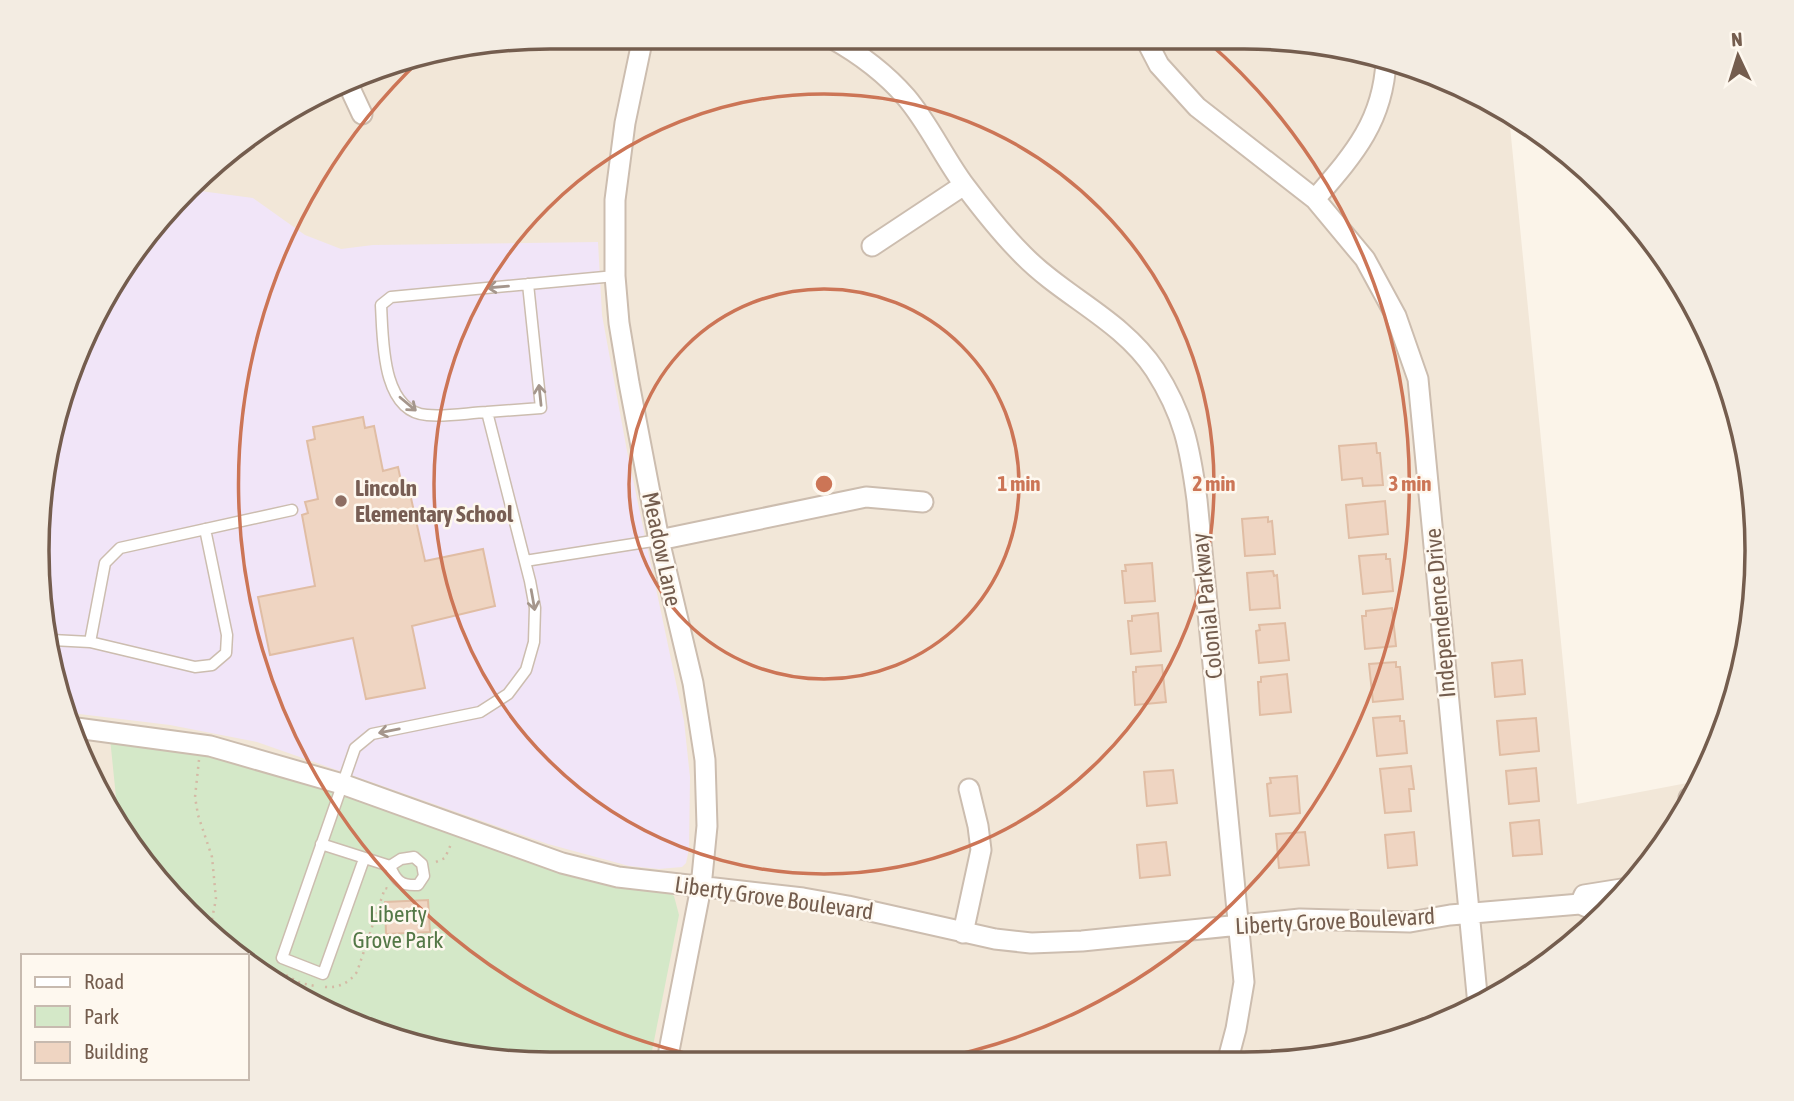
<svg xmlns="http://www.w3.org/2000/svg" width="1794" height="1101" font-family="'Asap Condensed',sans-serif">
	<rect width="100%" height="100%" fill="#fbf4e9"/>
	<path fill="#f2e7d8" d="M 551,37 L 1310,41 L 1440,76 L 1509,116 L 1577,804 L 1703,780 L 1651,863 L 1582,937 L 1500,996 L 1377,1047 L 1277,1063 L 484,1060 L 354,1025 L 247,963 L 247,956 L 236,956 L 124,836 L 64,715 L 37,550 L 64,386 L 124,265 L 238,143 L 386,64 Z"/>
	<path fill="#f1e5f8" d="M 193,190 L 253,198 L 305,235 L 341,249 L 373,245 L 598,242 L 602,315 L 627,451 L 684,721 L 690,777 L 689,849 L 686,863 L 682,867 L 659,869 L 629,866 L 548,844 L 257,742 L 170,725 L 63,712 L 37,550 L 64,386 L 124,265 Z"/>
	<path fill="#d4e8c8" d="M 110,738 L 239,761 L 667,891 L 674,896 L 679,915 L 650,1061 L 484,1060 L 354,1025 L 247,963 L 247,956 L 236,956 L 124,836 L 119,827 Z"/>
	<path fill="#efd5c2" stroke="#e0bda4" stroke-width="2" d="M 363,417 L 365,428 L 374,426 L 383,471 L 398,467 L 403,490 L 409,489 L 425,561 L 483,549 L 495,606 L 412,626 L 425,688 L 366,699 L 353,638 L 270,655 L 258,597 L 315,586 L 302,515 L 308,513 L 305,502 L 318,499 L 307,441 L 315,439 L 313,427 Z
		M 1376,443 L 1377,453 L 1380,453 L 1383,485 L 1363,486 L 1362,478 L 1342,480 L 1339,446 Z
		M 1385,501 L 1388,534 L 1349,538 L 1346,505 Z
		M 1268,517 L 1268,522 L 1272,521 L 1275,554 L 1245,556 L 1242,519 Z
		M 1386,554 L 1386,559 L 1390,559 L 1393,591 L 1363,594 L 1359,556 Z
		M 1152,563 L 1155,601 L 1125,603 L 1122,571 L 1126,571 L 1125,565 Z
		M 1273,571 L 1274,576 L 1277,575 L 1280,608 L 1250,610 L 1247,573 Z
		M 1392,608 L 1396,646 L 1365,649 L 1362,616 L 1366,616 L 1366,611 Z
		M 1158,613 L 1161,651 L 1131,654 L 1128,621 L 1132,621 L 1132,616 Z
		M 1285,623 L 1289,660 L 1259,663 L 1256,631 L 1260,630 L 1259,625 Z
		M 1522,660 L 1525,694 L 1495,697 L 1492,663 Z
		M 1396,662 L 1396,667 L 1400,667 L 1403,699 L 1373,702 L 1369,664 Z
		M 1162,665 L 1166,702 L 1135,705 L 1133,672 L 1136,672 L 1136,667 Z
		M 1287,674 L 1291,712 L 1260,715 L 1258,682 L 1261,682 L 1261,677 Z
		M 1400,716 L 1400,721 L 1404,721 L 1407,753 L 1377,756 L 1373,718 Z
		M 1536,718 L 1539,751 L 1500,755 L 1497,721 Z
		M 1411,766 L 1414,789 L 1409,789 L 1411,811 L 1385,813 L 1380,769 Z
		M 1536,768 L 1539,801 L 1509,804 L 1506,771 Z
		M 1173,770 L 1177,803 L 1147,806 L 1144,772 Z
		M 1297,776 L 1300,813 L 1270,816 L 1267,784 L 1271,783 L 1270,778 Z
		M 1539,820 L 1542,854 L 1513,856 L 1510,823 Z
		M 1305,832 L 1309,865 L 1279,868 L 1276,834 Z
		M 1414,832 L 1417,865 L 1388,868 L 1385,835 Z
		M 1166,842 L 1170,875 L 1140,878 L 1137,845 Z
		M 428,900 L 430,932 L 386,934 L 385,902 Z"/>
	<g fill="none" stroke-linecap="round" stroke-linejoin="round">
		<defs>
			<path id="lane" d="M 487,412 L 541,408 L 528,284
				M 525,561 L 659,540
				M 52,640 L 90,642 L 195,667 L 212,665 L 226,653 L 227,635 L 205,529
				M 90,642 L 105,563 L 120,548 L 292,510
				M 321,844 L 390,866 C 396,881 401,886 418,885 L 424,876 L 422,864 L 414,857 L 401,859 L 390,866
				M 364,859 L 323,974 L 282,958 L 355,748 L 372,734 L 480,712 L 508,694 L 526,670 L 534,642 L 535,608 L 530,581 L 487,412 C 467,413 446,417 427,415 C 381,412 383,338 381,305 L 391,297 L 615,276"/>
			<path id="street" d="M 643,37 L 625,123 L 615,200 L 615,276 L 619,323 L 629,383 L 659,540 L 693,683 L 705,760 L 707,826 L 701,887 L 667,1061
				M 831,38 C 858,53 886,74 906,97 C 929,124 944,158 965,186 C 983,210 1002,234 1023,255 C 1064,297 1122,320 1155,370 C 1184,415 1190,448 1197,500 L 1244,982 L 1236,1029 L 1227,1063
				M 1146,40 L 1159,65 L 1197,107 L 1315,199 L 1365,259 L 1396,316 L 1418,379 L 1478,1005
				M 348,84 L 362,114
				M 1315,199 C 1353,155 1383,122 1386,61
				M 872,246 L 964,185
				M 659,540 L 866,497 L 923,502
				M 69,727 L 210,746 L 342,784 L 562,863 L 618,877 L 803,898 L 848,906 L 995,939 L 1031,943 L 1082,941 L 1300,919 L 1410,922 L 1450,915 L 1580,904 L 1587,907 L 1611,906
				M 1689,798 L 1689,802
				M 1580,904 L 1584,895 L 1628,888
				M 963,933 L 981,850 L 978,826 L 969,789"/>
		</defs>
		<use href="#lane" stroke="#ccbdaf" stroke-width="13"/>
		<use href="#street" stroke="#ccbdaf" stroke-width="23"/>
		<path stroke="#d4b9a5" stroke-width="2.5" stroke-dasharray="2 5" stroke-linecap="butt" d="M 199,760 L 195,797 L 198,815 L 212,857 L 216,899 L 210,929
			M 436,862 L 445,858 L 451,844
			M 286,975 L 300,983 L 315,986
			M 277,981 L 283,974
			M 325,987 C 339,988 349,983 357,972 L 385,888 L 389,889
			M 298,993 L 300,983"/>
		<use href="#lane" stroke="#fff" stroke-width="10"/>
		<use href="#street" stroke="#fff" stroke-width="19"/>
	</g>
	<defs><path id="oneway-shaft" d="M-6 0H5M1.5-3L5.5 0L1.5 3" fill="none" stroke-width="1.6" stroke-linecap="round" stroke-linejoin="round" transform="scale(1.75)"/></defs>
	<g stroke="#a5968c">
		<use href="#oneway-shaft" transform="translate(498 287) rotate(175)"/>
		<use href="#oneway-shaft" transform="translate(540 395) rotate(-96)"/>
		<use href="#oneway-shaft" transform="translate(408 404) rotate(40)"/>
		<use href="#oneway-shaft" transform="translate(533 600) rotate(80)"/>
		<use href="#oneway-shaft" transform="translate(389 731) rotate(169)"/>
	</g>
	<g fill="none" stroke="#cc7556" stroke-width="3.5">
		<circle cx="824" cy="484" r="195"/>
		<circle cx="824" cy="484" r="390"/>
		<path d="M717 1060A586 586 0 0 1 421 59M1208 42A586 586 0 0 1 926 1061"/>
	</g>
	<circle fill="#8d6e63" stroke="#fef8ef" stroke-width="2.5" cx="341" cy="501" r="7"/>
	<g text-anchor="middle" stroke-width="5" stroke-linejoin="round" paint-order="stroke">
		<g font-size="23" font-weight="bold" fill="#785e54" stroke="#fef8ef" text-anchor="start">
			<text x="355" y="496">Lincoln<tspan x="355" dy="26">Elementary School</tspan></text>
		</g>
		<g font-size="23" fill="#745d4e" stroke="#fef8ef">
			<text transform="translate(662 549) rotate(78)" y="8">Meadow Lane</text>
			<text transform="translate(1207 606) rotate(-96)" y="8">Colonial Parkway</text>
			<text transform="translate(1440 613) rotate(-95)" y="8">Independence Drive</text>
			<text transform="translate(774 898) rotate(8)" y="8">Liberty Grove Boulevard</text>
			<text transform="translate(1335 921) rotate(-3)" y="8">Liberty Grove Boulevard</text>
		</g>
		<g font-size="23" fill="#547847" stroke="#fef8ef">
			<text x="398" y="922">Liberty<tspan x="398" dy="26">Grove Park</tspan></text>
		</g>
	</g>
	<path d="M0 0H1794V1101H0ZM550 49H1244A501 501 0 0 1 1745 550V551A501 501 0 0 1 1244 1052H550A501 501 0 0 1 49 551V550A501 501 0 0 1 550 49Z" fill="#f3ece2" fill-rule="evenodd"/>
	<path fill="none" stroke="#745d4e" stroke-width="3.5" d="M550 49H1244A501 501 0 0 1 1745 550V551A501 501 0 0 1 1244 1052H550A501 501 0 0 1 49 551V550A501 501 0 0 1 550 49Z"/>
	<circle cx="824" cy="484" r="10" fill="#cc7556" stroke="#fef8ef" stroke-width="3.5"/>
	<g font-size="21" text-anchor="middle" font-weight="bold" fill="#cc7556" stroke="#fef8ef" stroke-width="5" stroke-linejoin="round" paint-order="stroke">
		<text x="1019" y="491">1 min</text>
		<text x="1214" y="491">2 min</text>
		<text x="1410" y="491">3 min</text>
	</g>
	<rect x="21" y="954" width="228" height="126" fill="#fef8ef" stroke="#c7baaf" stroke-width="2"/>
	<rect x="35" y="977" width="35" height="10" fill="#ffffff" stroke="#c7baaf" stroke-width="2"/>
	<text x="84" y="989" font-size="21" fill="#745d4e">Road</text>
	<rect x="35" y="1006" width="35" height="21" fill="#d4e8c8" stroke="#c7baaf" stroke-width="2"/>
	<text x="84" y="1024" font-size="21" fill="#745d4e">Park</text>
	<rect x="35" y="1042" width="35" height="21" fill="#efd5c2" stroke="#c7baaf" stroke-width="2"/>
	<text x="84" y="1059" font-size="21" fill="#745d4e">Building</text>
	<g transform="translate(1738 56) rotate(356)" stroke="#fef8ef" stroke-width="5" paint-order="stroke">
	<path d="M0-5L12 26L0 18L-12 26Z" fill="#745d4e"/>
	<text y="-10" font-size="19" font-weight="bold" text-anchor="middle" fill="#745d4e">N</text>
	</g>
</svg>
